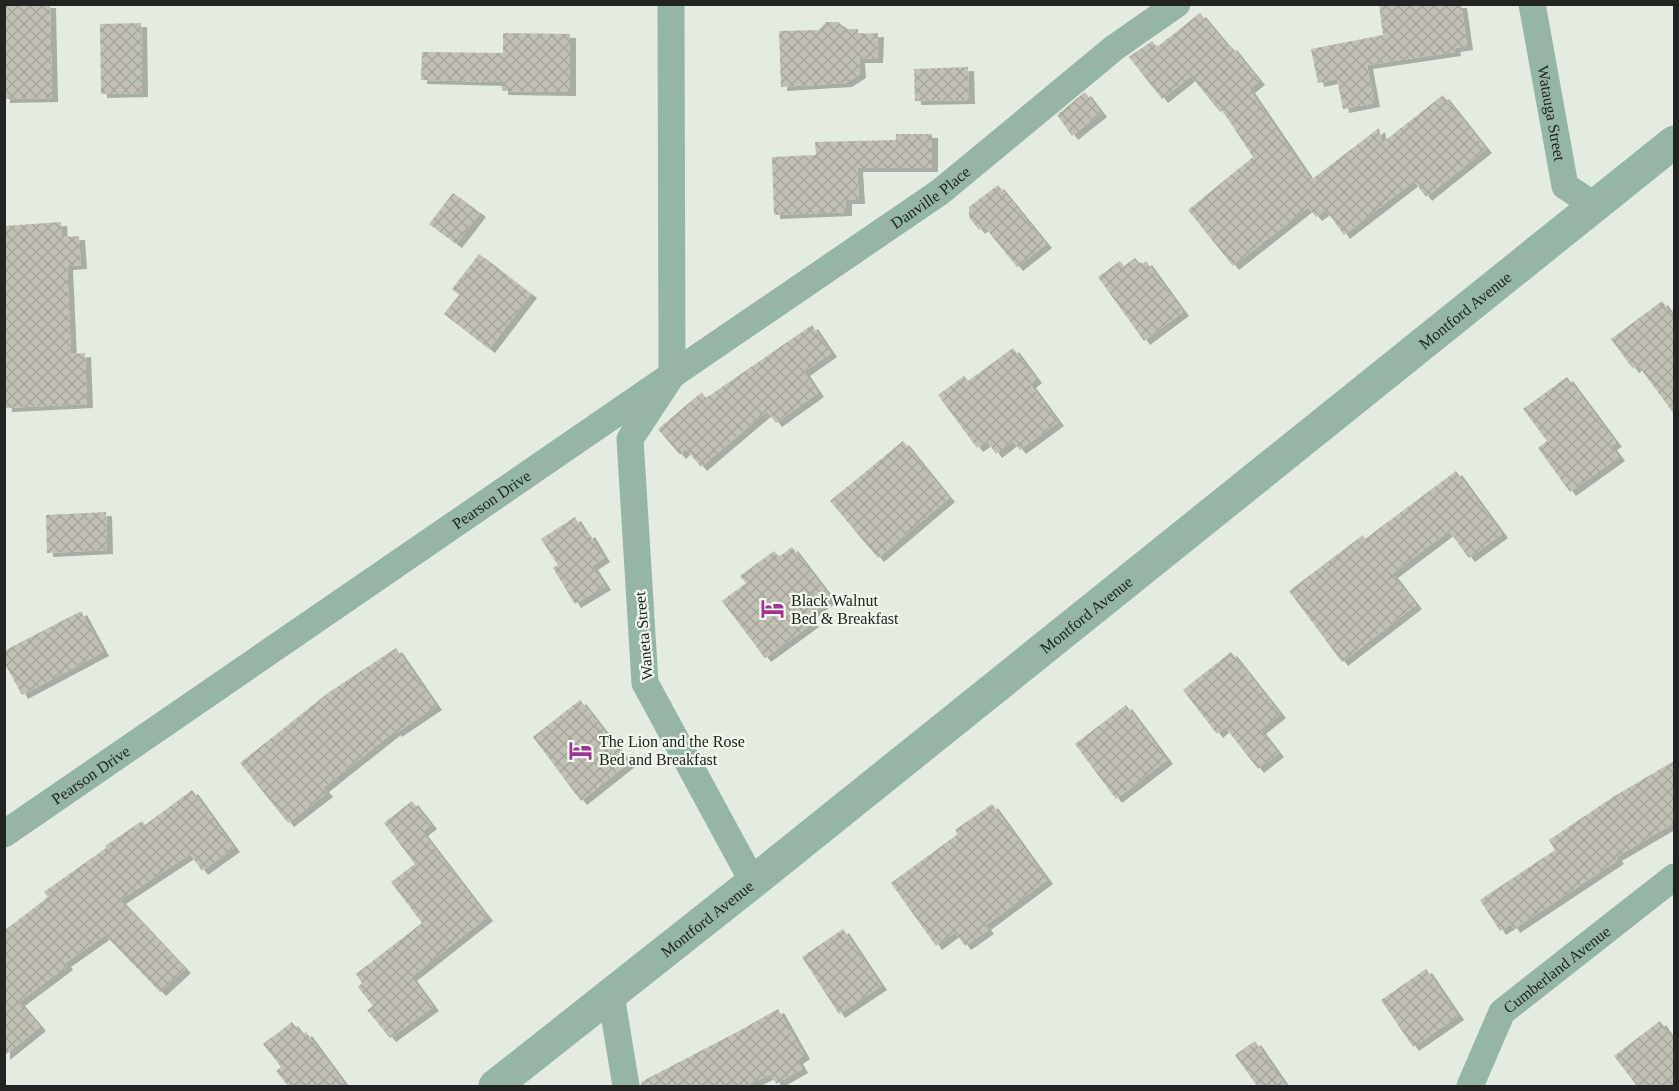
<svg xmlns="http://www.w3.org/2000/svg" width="1679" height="1091" font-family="Georgia,serif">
	<defs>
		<pattern id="building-cross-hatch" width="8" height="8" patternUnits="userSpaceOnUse" patternTransform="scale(1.5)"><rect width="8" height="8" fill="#c2c0b5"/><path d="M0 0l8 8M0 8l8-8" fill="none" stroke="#a6a59b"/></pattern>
		<filter id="shadow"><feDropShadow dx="6" dy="4" stdDeviation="0" flood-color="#0004"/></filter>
	</defs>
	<rect width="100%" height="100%" fill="#e4ebe0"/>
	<path fill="url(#building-cross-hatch)" filter="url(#shadow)" d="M 4,4 L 50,4 L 52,98 L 4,99 Z
		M 1379,4 L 1461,4 L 1467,46 L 1454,48 L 1455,52 L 1367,65 L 1374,103 L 1343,109 L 1337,79 L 1318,83 L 1311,49 L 1383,35 Z
		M 1200,13 L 1229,48 L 1231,46 L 1259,81 L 1249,89 L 1311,180 L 1379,128 L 1382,143 L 1443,95 L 1486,149 L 1426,197 L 1414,181 L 1344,235 L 1326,210 L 1316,217 L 1308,207 L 1233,266 L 1188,210 L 1253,157 L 1222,110 L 1220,112 L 1191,76 L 1162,99 L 1129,57 L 1152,41 L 1157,47 Z
		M 826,22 L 838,22 L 846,29 L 858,29 L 858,34 L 878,33 L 877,59 L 859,59 L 860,74 L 846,83 L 781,87 L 779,31 L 819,30 Z
		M 141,23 L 142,93 L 101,94 L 100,24 Z
		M 503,33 L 570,34 L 570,92 L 502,91 L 502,82 L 421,80 L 422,52 L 503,53 Z
		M 968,67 L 969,100 L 915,101 L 914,69 Z
		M 1085,92 L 1101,113 L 1072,136 L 1057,115 Z
		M 896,134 L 932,134 L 932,168 L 857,168 L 859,200 L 846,200 L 846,212 L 774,215 L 772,157 L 816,155 L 815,142 L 896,140 Z
		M 998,185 L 1046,244 L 1017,267 L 984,226 L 979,230 L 969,217 L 969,207 Z
		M 453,193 L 480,213 L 456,244 L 429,224 Z
		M 61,222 L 62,237 L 79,236 L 81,265 L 67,266 L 71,354 L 85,353 L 87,404 L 6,408 L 4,375 L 4,226 Z
		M 479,254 L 531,294 L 489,349 L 444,314 L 459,295 L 452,289 Z
		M 1135,258 L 1141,265 L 1146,261 L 1183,312 L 1144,341 L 1098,277 L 1120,261 L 1124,266 Z
		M 1662,301 L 1674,318 L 1674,414 L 1638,365 L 1633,369 L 1611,339 Z
		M 812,325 L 831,353 L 804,372 L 818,393 L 776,423 L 767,411 L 701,467 L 686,449 L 680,455 L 658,429 L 702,392 L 706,398 Z
		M 1013,348 L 1036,379 L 1030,384 L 1058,422 L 1020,450 L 1013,441 L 996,454 L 987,441 L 977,448 L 938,395 L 964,376 L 968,381 Z
		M 1567,377 L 1616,443 L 1611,446 L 1619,457 L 1570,492 L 1538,448 L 1547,441 L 1523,409 Z
		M 903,441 L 949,498 L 878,558 L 830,501 Z
		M 1456,471 L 1502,534 L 1469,558 L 1449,531 L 1392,574 L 1416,605 L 1342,662 L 1289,591 L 1363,535 L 1365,539 Z
		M 106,512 L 107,550 L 47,553 L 46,515 Z
		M 575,517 L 586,535 L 589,533 L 604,558 L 592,566 L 605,586 L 575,604 L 553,568 L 558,565 L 541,539 Z
		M 792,547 L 831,598 L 808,616 L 813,623 L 765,658 L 722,601 L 746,583 L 740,576 L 774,551 L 779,557 Z
		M 81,611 L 103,652 L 22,695 L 4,662 L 4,651 Z
		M 396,648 L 436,706 L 396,733 L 395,731 L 323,788 L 327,793 L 288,823 L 240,763 L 328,693 Z
		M 1231,652 L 1280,714 L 1260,730 L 1278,753 L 1258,769 L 1225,727 L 1217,734 L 1183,690 Z
		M 580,700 L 629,763 L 581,801 L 533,737 Z
		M 1126,705 L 1167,760 L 1116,799 L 1075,744 Z
		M 1674,761 L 1674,823 L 1616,857 L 1618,860 L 1514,929 L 1511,924 L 1500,931 L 1480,900 L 1555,850 L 1549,840 L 1613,797 Z
		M 192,790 L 234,848 L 202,871 L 190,854 L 120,900 L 185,969 L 160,992 L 105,935 L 65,963 L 67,966 L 19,1002 L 40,1027 L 4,1056 L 4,931 L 48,897 L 44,892 L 106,848 L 105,846 L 142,821 L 145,825 Z
		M 412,801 L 431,825 L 422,832 L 487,917 L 411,977 L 433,1007 L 390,1038 L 367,1010 L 373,1006 L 358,987 L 362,983 L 356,974 L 422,923 L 391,882 L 415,864 L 384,823 Z
		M 992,804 L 1047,880 L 985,926 L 988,930 L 965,946 L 955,932 L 936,946 L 891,883 L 958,834 L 955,830 Z
		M 843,929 L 881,986 L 839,1014 L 802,957 Z
		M 1426,969 L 1458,1016 L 1413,1047 L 1381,1000 Z
		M 778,1009 L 804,1055 L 797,1060 L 802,1069 L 776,1084 L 771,1074 L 747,1086 L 641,1086 L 641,1082 L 737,1032 Z
		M 1660,1021 L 1674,1041 L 1674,1086 L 1637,1086 L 1614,1056 Z
		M 292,1022 L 302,1035 L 306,1032 L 346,1086 L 288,1086 L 276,1071 L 281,1067 L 263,1044 Z
		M 1255,1041 L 1286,1086 L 1257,1086 L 1235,1055 Z"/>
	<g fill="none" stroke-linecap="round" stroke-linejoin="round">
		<g stroke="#95b5a7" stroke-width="27">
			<path id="s1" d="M 1532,4 L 1565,186 L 1595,206"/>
			<path id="s2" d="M 4,834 L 672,375 L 671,4"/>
			<path id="s3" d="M 753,882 L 645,683 L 630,439 L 672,375 L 940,192 L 1114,48 L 1177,4"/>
			<path d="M 611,995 L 626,1086"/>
			<path id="s4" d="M 1470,1086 L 1502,1012 L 1674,877"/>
		</g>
		<path stroke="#95b5a7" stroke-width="33" id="s5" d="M 495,1086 L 753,882 L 1674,142"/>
	</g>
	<defs>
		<symbol id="hotel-bare" viewBox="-9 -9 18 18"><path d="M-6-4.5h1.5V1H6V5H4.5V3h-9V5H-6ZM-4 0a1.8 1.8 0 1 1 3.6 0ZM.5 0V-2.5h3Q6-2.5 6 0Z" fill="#a03495" stroke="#f1f8ed" stroke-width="2.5" paint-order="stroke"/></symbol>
	</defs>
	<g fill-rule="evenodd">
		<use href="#hotel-bare" x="756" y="592" width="33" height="33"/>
		<use href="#hotel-bare" x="564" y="734" width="33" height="33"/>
	</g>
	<g text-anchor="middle" stroke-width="4.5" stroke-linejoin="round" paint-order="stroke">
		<g font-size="16" fill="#212420" stroke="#f1f8ed">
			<text dy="6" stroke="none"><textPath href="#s1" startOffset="111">Watauga Street</textPath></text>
			<text dy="6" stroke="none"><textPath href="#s3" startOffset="861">Danville Place</textPath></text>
			<text dy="6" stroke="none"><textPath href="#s5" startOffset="1242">Montford Avenue</textPath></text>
			<text dy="6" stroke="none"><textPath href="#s2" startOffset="591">Pearson Drive</textPath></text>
			<text dy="6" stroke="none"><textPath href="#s5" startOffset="756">Montford Avenue</textPath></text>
			<text transform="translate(643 636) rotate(-95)" y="6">Waneta Street</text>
			<text dy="6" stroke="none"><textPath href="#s2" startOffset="105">Pearson Drive</textPath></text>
			<text dy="6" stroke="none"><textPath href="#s5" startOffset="270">Montford Avenue</textPath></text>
			<text dy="6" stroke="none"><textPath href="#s4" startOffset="150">Cumberland Avenue</textPath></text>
		</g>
		<g font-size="16" fill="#212420" stroke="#f1f8ed" text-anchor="start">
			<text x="791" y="606">Black Walnut<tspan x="791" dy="18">Bed &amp; Breakfast</tspan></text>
			<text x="599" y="747">The Lion and the Rose<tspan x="599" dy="18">Bed and Breakfast</tspan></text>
		</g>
	</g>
	<rect width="1679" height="1091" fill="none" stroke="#212420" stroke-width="12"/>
</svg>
